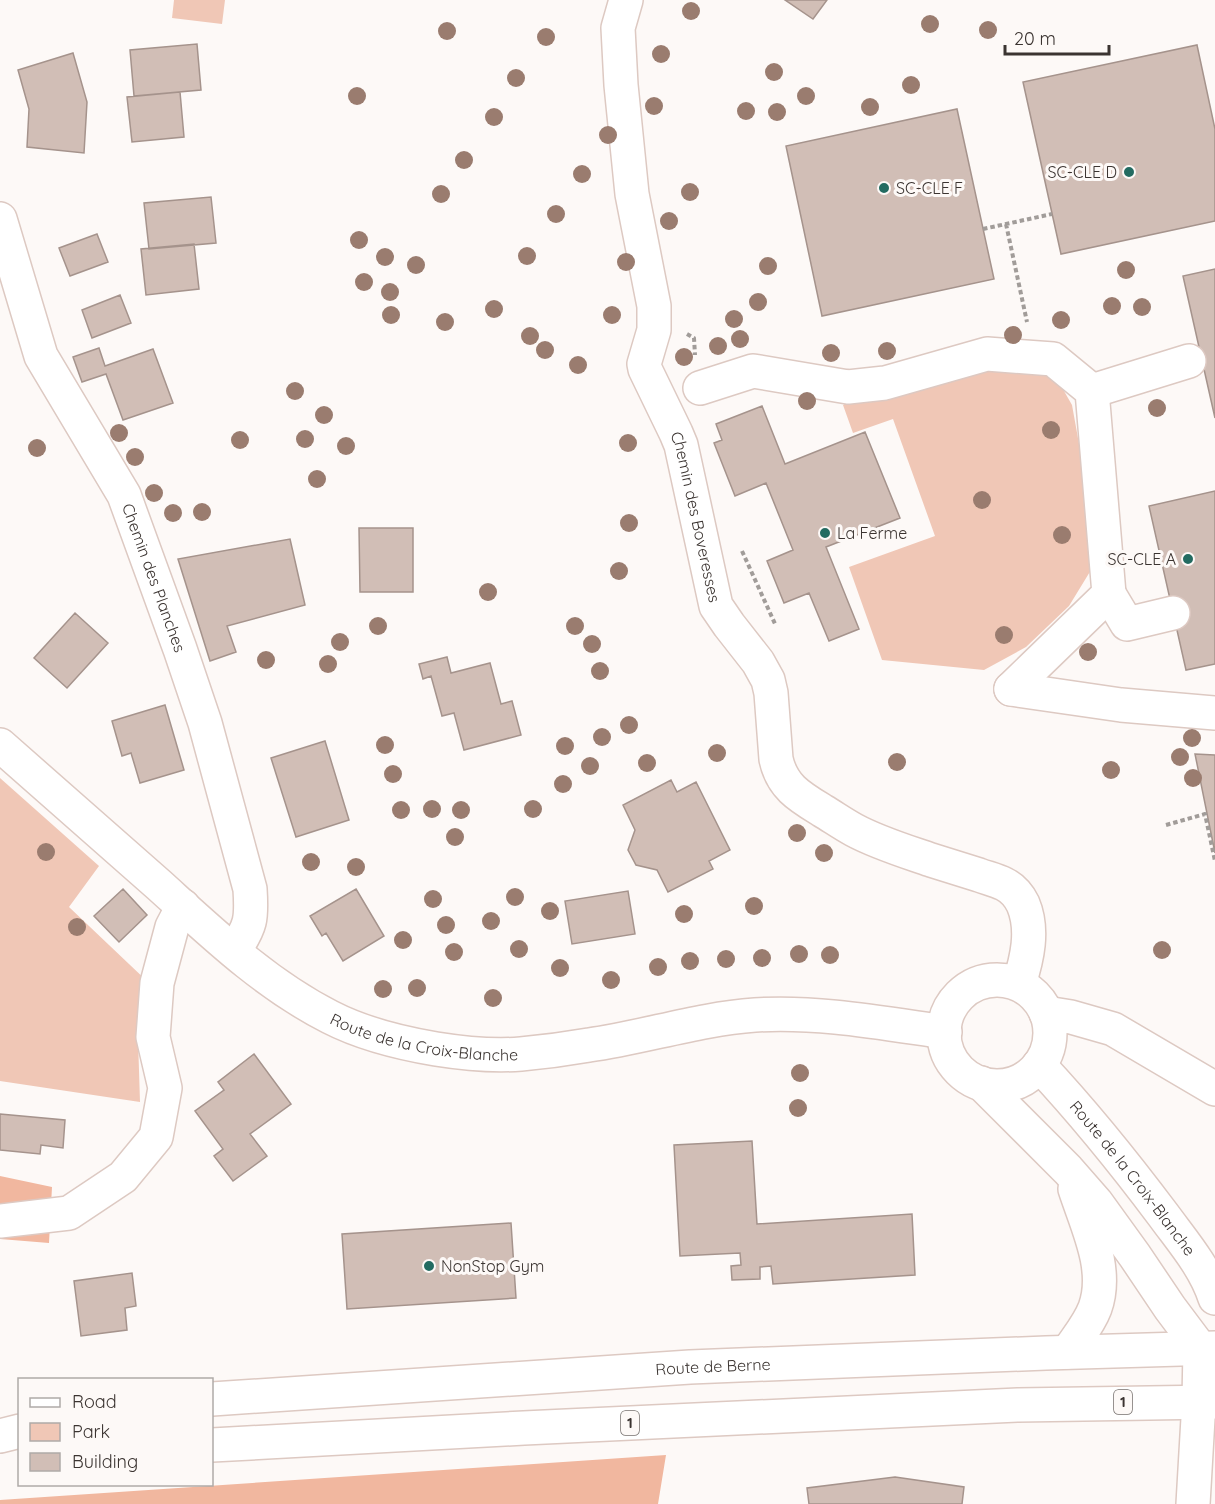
<svg xmlns="http://www.w3.org/2000/svg" width="1215" height="1504" font-family="Quicksand,sans-serif">
	<rect width="100%" height="100%" fill="#fdf9f7"/>
	<path fill="#f0c7b6" d="M 174,0 L 225,0 L 222,24 L 172,18 Z
		M 1013,367 L 1056,377 L 1072,405 L 1087,488 L 1091,570 L 1069,606 L 1026,647 L 984,670 L 882,660 L 849,567 L 935,536 L 893,419 L 853,433 L 843,405 L 851,400 L 874,401 L 900,389 L 962,370 Z
		M 0,778 L 99,866 L 69,907 L 149,983 L 138,1039 L 140,1102 L 0,1081 Z"/>
	<path fill="#f1b79f" d="M 0,1176 L 52,1187 L 49,1243 L 0,1239 Z
		M 666,1455 L 658,1504 L 0,1504 L 0,1500 Z"/>
	<path fill="#d1beb6" stroke="#a5938c" stroke-width="1.5" d="M 785,0 L 827,0 L 813,19 Z
		M 197,44 L 201,90 L 134,96 L 130,50 Z
		M 1197,45 L 1215,129 L 1215,221 L 1061,254 L 1023,82 Z
		M 73,53 L 87,102 L 84,153 L 27,147 L 29,109 L 18,70 Z
		M 180,92 L 184,137 L 132,142 L 127,97 Z
		M 957,109 L 994,279 L 822,316 L 786,146 Z
		M 211,197 L 216,243 L 149,249 L 144,203 Z
		M 97,234 L 108,262 L 70,276 L 59,248 Z
		M 194,244 L 199,289 L 146,295 L 141,249 Z
		M 1215,269 L 1215,418 L 1183,276 Z
		M 120,295 L 131,323 L 92,338 L 82,310 Z
		M 99,348 L 105,366 L 153,349 L 173,403 L 123,420 L 106,374 L 82,382 L 73,357 Z
		M 762,406 L 785,464 L 865,432 L 900,518 L 826,547 L 859,629 L 829,641 L 809,593 L 784,603 L 767,561 L 793,550 L 766,483 L 735,496 L 714,443 L 722,440 L 716,424 Z
		M 1215,491 L 1215,664 L 1186,670 L 1149,506 Z
		M 359,528 L 413,528 L 413,592 L 360,592 Z
		M 290,539 L 305,605 L 227,626 L 236,652 L 210,661 L 178,559 Z
		M 75,613 L 108,643 L 67,688 L 34,658 Z
		M 447,657 L 451,673 L 490,663 L 501,704 L 512,701 L 521,735 L 464,750 L 454,713 L 442,716 L 431,676 L 423,679 L 419,664 Z
		M 165,705 L 184,770 L 140,783 L 131,753 L 122,756 L 112,721 Z
		M 325,741 L 349,820 L 296,837 L 271,758 Z
		M 1195,754 L 1215,755 L 1215,853 Z
		M 671,780 L 677,792 L 696,782 L 730,850 L 709,861 L 713,869 L 668,892 L 657,870 L 636,865 L 628,850 L 635,830 L 623,805 Z
		M 123,889 L 147,915 L 119,942 L 94,916 Z
		M 356,889 L 384,936 L 343,961 L 326,933 L 322,936 L 310,916 Z
		M 628,891 L 635,934 L 572,944 L 565,901 Z
		M 254,1054 L 291,1104 L 250,1134 L 267,1156 L 233,1181 L 214,1156 L 223,1149 L 195,1111 L 224,1090 L 218,1082 Z
		M 0,1114 L 65,1120 L 63,1148 L 41,1145 L 40,1154 L 0,1150 Z
		M 752,1141 L 757,1224 L 912,1214 L 915,1275 L 773,1284 L 771,1266 L 760,1267 L 760,1279 L 732,1280 L 731,1266 L 741,1265 L 740,1253 L 680,1256 L 674,1145 Z
		M 511,1223 L 516,1298 L 347,1309 L 342,1234 Z
		M 132,1273 L 136,1306 L 125,1308 L 127,1330 L 81,1336 L 74,1281 Z
		M 895,1477 L 964,1487 L 962,1504 L 809,1504 L 807,1488 Z"/>
	<g fill="none" stroke-linecap="round" stroke-linejoin="round">
		<defs>
			<g id="minor">
				<path id="s1" d="M 626,0 L 618,28 L 621,85 L 632,194 L 654,306 L 654,330 L 644,364 L 645,369 L 676,433 L 681,445 L 716,606 L 729,625 L 758,662 L 768,680 L 771,693 L 776,759 C 782,787 800,797 823,811 C 833,817 843,824 854,830 C 878,843 905,851 931,860 C 947,865 963,870 979,875 C 987,878 996,880 1004,884 C 1012,888 1019,896 1023,904 C 1034,930 1027,959 1019,984"/>
				<path id="s2" d="M 0,219 L 41,356 L 124,495 L 180,649 L 205,723 L 250,889 C 252,919 251,926 234,951"/>
				<path d="M 700,388 L 753,371 L 848,387 L 885,383 L 987,354 L 1053,359 L 1092,391 L 1109,594 L 1011,689"/>
				<path d="M 1092,391 L 1189,361"/>
				<path d="M 1109,594 L 1127,624 L 1173,613"/>
				<path d="M 1011,689 L 1121,705 L 1215,713"/>
				<path id="s3" d="M 0,745 C 53,792 106,839 159,885 C 212,933 265,984 330,1017 C 363,1034 400,1043 436,1049 C 461,1053 496,1056 521,1054 C 543,1052 566,1049 589,1045 C 645,1037 699,1019 755,1015 C 818,1011 882,1023 945,1032"/>
				<circle cx="997" cy="1033" r="53"/>
				<path d="M 1046,1013 L 1071,1017 L 1113,1029 L 1215,1089"/>
				<path id="s4" d="M 1039,1065 C 1084,1113 1125,1164 1164,1216 C 1183,1242 1205,1267 1215,1298"/>
				<path d="M 981,1083 L 1068,1170 L 1096,1202 L 1135,1256 L 1170,1308 L 1200,1348"/>
				<path d="M 0,1221 L 69,1213 L 123,1177 L 156,1137 L 165,1088 L 153,1037 L 157,983 L 172,927 L 183,906"/>
				<path d="M 1068,1352 C 1077,1338 1089,1324 1095,1308 C 1109,1269 1087,1226 1075,1189"/>
				<path d="M 1193,1504 L 1199,1401 L 1215,1382"/>
			</g>
			<g id="major">
				<path id="s5" d="M 212,1399 L 690,1367 L 1046,1353 L 1215,1348"/>
				<path d="M 1199,1401 L 1200,1348"/>
				<path d="M 0,1436 L 20,1431"/>
				<path d="M 212,1445 L 524,1428 L 1018,1405 L 1215,1402"/>
			</g>
		</defs>
		<use href="#minor" stroke="#ddc9c2" stroke-width="36"/>
		<use href="#major" stroke="#ddc9c2" stroke-width="36"/>
		<path stroke="#a19c99" stroke-width="4" stroke-dasharray="4.5 3" stroke-linecap="butt" d="M 1006,224 L 1027,322
			M 983,229 L 1052,214
			M 687,334 L 694,338 L 695,355
			M 742,551 L 776,626
			M 1166,825 L 1205,814 L 1215,861"/>
		<use href="#minor" stroke="#fff" stroke-width="33"/>
		<use href="#major" stroke="#fff" stroke-width="33"/>
	</g>
	<g fill="#9a7c6f">
		<circle cx="691" cy="11" r="9"/>
		<circle cx="930" cy="24" r="9"/>
		<circle cx="988" cy="30" r="9"/>
		<circle cx="447" cy="31" r="9"/>
		<circle cx="546" cy="37" r="9"/>
		<circle cx="661" cy="54" r="9"/>
		<circle cx="774" cy="72" r="9"/>
		<circle cx="516" cy="78" r="9"/>
		<circle cx="911" cy="85" r="9"/>
		<circle cx="357" cy="96" r="9"/>
		<circle cx="806" cy="96" r="9"/>
		<circle cx="654" cy="106" r="9"/>
		<circle cx="870" cy="107" r="9"/>
		<circle cx="746" cy="111" r="9"/>
		<circle cx="777" cy="112" r="9"/>
		<circle cx="494" cy="117" r="9"/>
		<circle cx="608" cy="135" r="9"/>
		<circle cx="464" cy="160" r="9"/>
		<circle cx="582" cy="174" r="9"/>
		<circle cx="690" cy="192" r="9"/>
		<circle cx="441" cy="194" r="9"/>
		<circle cx="556" cy="214" r="9"/>
		<circle cx="669" cy="221" r="9"/>
		<circle cx="359" cy="240" r="9"/>
		<circle cx="527" cy="256" r="9"/>
		<circle cx="385" cy="257" r="9"/>
		<circle cx="626" cy="262" r="9"/>
		<circle cx="416" cy="265" r="9"/>
		<circle cx="768" cy="266" r="9"/>
		<circle cx="1126" cy="270" r="9"/>
		<circle cx="364" cy="282" r="9"/>
		<circle cx="390" cy="292" r="9"/>
		<circle cx="758" cy="302" r="9"/>
		<circle cx="1112" cy="306" r="9"/>
		<circle cx="1142" cy="307" r="9"/>
		<circle cx="494" cy="309" r="9"/>
		<circle cx="391" cy="315" r="9"/>
		<circle cx="612" cy="315" r="9"/>
		<circle cx="734" cy="319" r="9"/>
		<circle cx="1061" cy="320" r="9"/>
		<circle cx="445" cy="322" r="9"/>
		<circle cx="1013" cy="335" r="9"/>
		<circle cx="530" cy="336" r="9"/>
		<circle cx="740" cy="339" r="9"/>
		<circle cx="718" cy="346" r="9"/>
		<circle cx="545" cy="350" r="9"/>
		<circle cx="887" cy="351" r="9"/>
		<circle cx="831" cy="353" r="9"/>
		<circle cx="684" cy="357" r="9"/>
		<circle cx="578" cy="365" r="9"/>
		<circle cx="295" cy="391" r="9"/>
		<circle cx="807" cy="401" r="9"/>
		<circle cx="1157" cy="408" r="9"/>
		<circle cx="324" cy="415" r="9"/>
		<circle cx="1051" cy="430" r="9"/>
		<circle cx="119" cy="433" r="9"/>
		<circle cx="305" cy="439" r="9"/>
		<circle cx="240" cy="440" r="9"/>
		<circle cx="628" cy="443" r="9"/>
		<circle cx="346" cy="446" r="9"/>
		<circle cx="37" cy="448" r="9"/>
		<circle cx="135" cy="457" r="9"/>
		<circle cx="317" cy="479" r="9"/>
		<circle cx="154" cy="493" r="9"/>
		<circle cx="982" cy="500" r="9"/>
		<circle cx="202" cy="512" r="9"/>
		<circle cx="173" cy="513" r="9"/>
		<circle cx="629" cy="523" r="9"/>
		<circle cx="1062" cy="535" r="9"/>
		<circle cx="619" cy="571" r="9"/>
		<circle cx="488" cy="592" r="9"/>
		<circle cx="378" cy="626" r="9"/>
		<circle cx="575" cy="626" r="9"/>
		<circle cx="1004" cy="635" r="9"/>
		<circle cx="340" cy="642" r="9"/>
		<circle cx="592" cy="644" r="9"/>
		<circle cx="1088" cy="652" r="9"/>
		<circle cx="266" cy="660" r="9"/>
		<circle cx="328" cy="664" r="9"/>
		<circle cx="600" cy="671" r="9"/>
		<circle cx="629" cy="725" r="9"/>
		<circle cx="602" cy="737" r="9"/>
		<circle cx="1192" cy="738" r="9"/>
		<circle cx="385" cy="745" r="9"/>
		<circle cx="565" cy="746" r="9"/>
		<circle cx="717" cy="753" r="9"/>
		<circle cx="1180" cy="757" r="9"/>
		<circle cx="897" cy="762" r="9"/>
		<circle cx="647" cy="763" r="9"/>
		<circle cx="590" cy="766" r="9"/>
		<circle cx="1111" cy="770" r="9"/>
		<circle cx="393" cy="774" r="9"/>
		<circle cx="1193" cy="778" r="9"/>
		<circle cx="563" cy="784" r="9"/>
		<circle cx="432" cy="809" r="9"/>
		<circle cx="533" cy="809" r="9"/>
		<circle cx="401" cy="810" r="9"/>
		<circle cx="461" cy="810" r="9"/>
		<circle cx="797" cy="833" r="9"/>
		<circle cx="455" cy="837" r="9"/>
		<circle cx="46" cy="852" r="9"/>
		<circle cx="824" cy="853" r="9"/>
		<circle cx="311" cy="862" r="9"/>
		<circle cx="356" cy="867" r="9"/>
		<circle cx="515" cy="897" r="9"/>
		<circle cx="433" cy="899" r="9"/>
		<circle cx="754" cy="906" r="9"/>
		<circle cx="550" cy="911" r="9"/>
		<circle cx="684" cy="914" r="9"/>
		<circle cx="491" cy="921" r="9"/>
		<circle cx="446" cy="925" r="9"/>
		<circle cx="77" cy="927" r="9"/>
		<circle cx="403" cy="940" r="9"/>
		<circle cx="519" cy="949" r="9"/>
		<circle cx="1162" cy="950" r="9"/>
		<circle cx="454" cy="952" r="9"/>
		<circle cx="799" cy="954" r="9"/>
		<circle cx="830" cy="955" r="9"/>
		<circle cx="762" cy="958" r="9"/>
		<circle cx="726" cy="959" r="9"/>
		<circle cx="690" cy="961" r="9"/>
		<circle cx="658" cy="967" r="9"/>
		<circle cx="560" cy="968" r="9"/>
		<circle cx="611" cy="980" r="9"/>
		<circle cx="417" cy="988" r="9"/>
		<circle cx="383" cy="989" r="9"/>
		<circle cx="493" cy="998" r="9"/>
		<circle cx="800" cy="1073" r="9"/>
		<circle cx="798" cy="1108" r="9"/>
	</g>
	<g fill="#236b61" stroke="#fdf9f7" stroke-width="2">
		<circle cx="1129" cy="172" r="6"/>
		<circle cx="884" cy="188" r="6"/>
		<circle cx="825" cy="533" r="6"/>
		<circle cx="1188" cy="559" r="6"/>
		<circle cx="429" cy="1266" r="6"/>
	</g>
	<g text-anchor="middle" stroke-width="6" stroke-linejoin="round" paint-order="stroke">
		<g fill="#fdf9f7" stroke="#756f6c" stroke-width="1.5">
			<rect x="1114" y="1390" width="18" height="24" rx="4.5"/>
			<rect x="621" y="1411" width="18" height="24" rx="4.5"/>
		</g>
		<g font-size="15" font-weight="bold" fill="#3b3431">
			<text x="1123" y="1407">1</text>
			<text x="630" y="1428">1</text>
		</g>
		<g font-size="16" fill="#3b3431" stroke="#fdf9f7" text-anchor="start">
			<text x="1117" y="178" text-anchor="end">SC-CLE D</text>
			<text x="896" y="194">SC-CLE F</text>
			<text x="837" y="539">La Ferme</text>
			<text x="1176" y="565" text-anchor="end">SC-CLE A</text>
			<text x="441" y="1272">NonStop Gym</text>
		</g>
		<g font-size="16" fill="#3b3431" stroke="#fdf9f7">
			<text dy="6" stroke="none"><textPath href="#s1" startOffset="532">Chemin des Boveresses</textPath></text>
			<text dy="6" stroke="none"><textPath href="#s2" startOffset="393">Chemin des Planches</textPath></text>
			<text dy="6" stroke="none"><textPath href="#s3" startOffset="526">Route de la Croix-Blanche</textPath></text>
			<text dy="6" stroke="none"><textPath href="#s4" startOffset="147">Route de la Croix-Blanche</textPath></text>
			<text dy="6" stroke="none"><textPath href="#s5" startOffset="502">Route de Berne</textPath></text>
		</g>
	</g>
	<rect x="18" y="1378" width="195" height="108" fill="#fdf9f7" stroke="#afaaa8" stroke-width="1.5"/>
	<rect x="30" y="1398" width="30" height="9" fill="#ffffff" stroke="#afaaa8" stroke-width="1.5"/>
	<text x="72" y="1408" font-size="18" fill="#3b3431">Road</text>
	<rect x="30" y="1423" width="30" height="18" fill="#f0c7b6" stroke="#afaaa8" stroke-width="1.5"/>
	<text x="72" y="1438" font-size="18" fill="#3b3431">Park</text>
	<rect x="30" y="1453" width="30" height="18" fill="#d1beb6" stroke="#afaaa8" stroke-width="1.5"/>
	<text x="72" y="1468" font-size="18" fill="#3b3431">Building</text>
	<path d="M1005 45v9h104v-9" fill="none" stroke="#3b3431" stroke-width="3"/>
	<text x="1014" y="45" font-size="18" fill="#3b3431" stroke="#fdf9f7" stroke-width="4.5" paint-order="stroke">20 m</text>
</svg>
